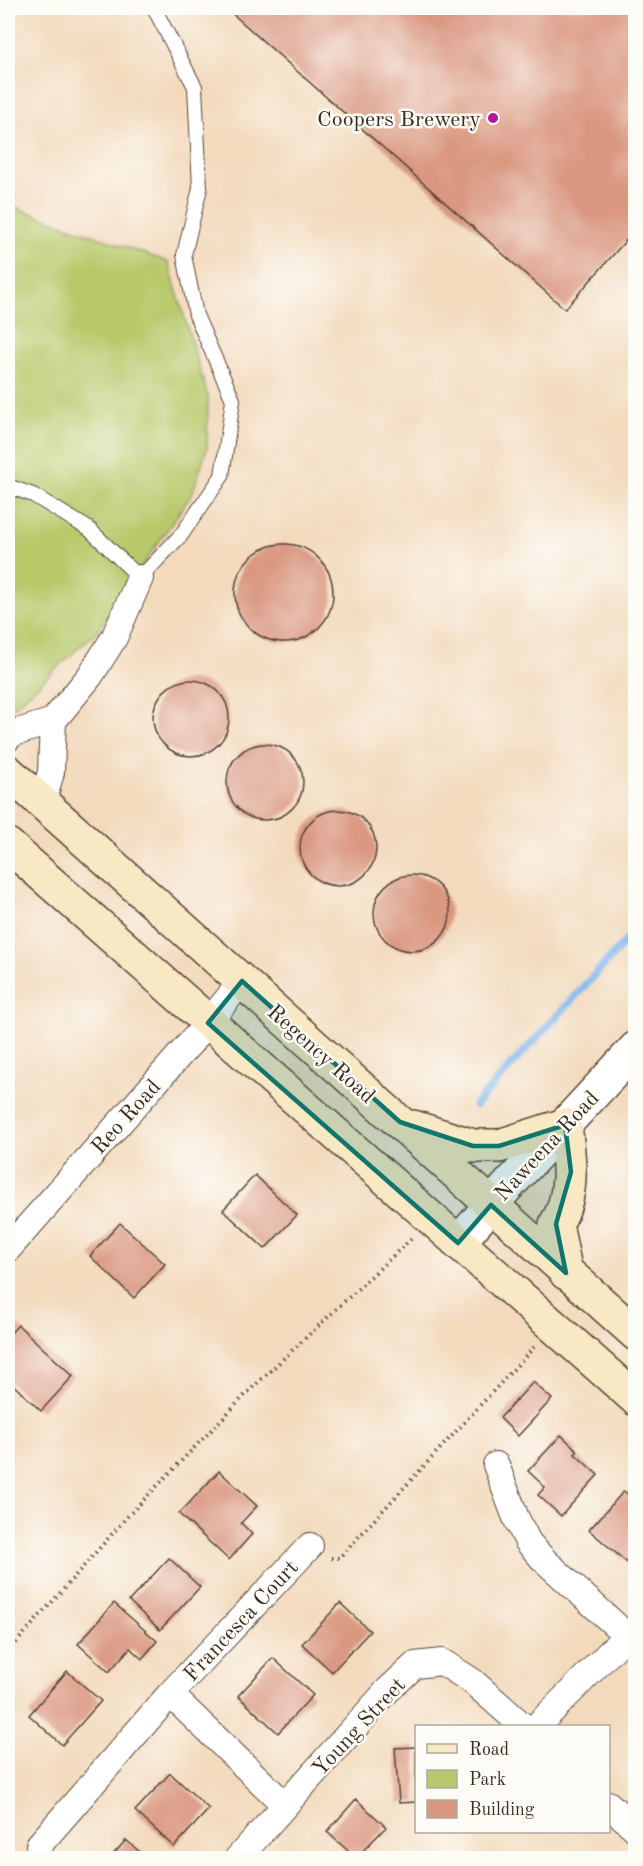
<svg xmlns="http://www.w3.org/2000/svg" width="643" height="1866" font-family="'Old Standard TT',serif">
	<rect width="100%" height="100%" fill="#fdfcf7"/>
	<filter id="ink" filterUnits="userSpaceOnUse"><feTurbulence type="fractalNoise" baseFrequency=".0167" numOctaves="2"/><feDisplacementMap in="SourceGraphic" scale="12" xChannelSelector="R" yChannelSelector="G"/><feConvolveMatrix kernelMatrix="1 2 1 2 8 2 1 2 1" color-interpolation-filters="sRGB"/></filter>
	<filter id="wash" filterUnits="userSpaceOnUse"><feTurbulence type="fractalNoise" baseFrequency=".008" numOctaves="4" result="noise"/><feDisplacementMap in="SourceGraphic" scale="24" xChannelSelector="R" yChannelSelector="G"/><feGaussianBlur stdDeviation="1.35" result="paint"/><feColorMatrix in="noise" values="0 0 0 0 0 0 0 0 0 0 0 0 0 0 0 0 0 1.4 0 .05"/><feComposite in="paint" operator="in"/></filter>
	<g filter="url(#wash)">
		<rect width="100%" height="100%" fill="#f3dabd"/>
		<path fill="#b8c96b" stroke="#7a7a44" stroke-width="1.5" d="M 8,205 L 168,262 L 208,397 L 207,448 L 192,494 L 97,631 L 12,709 L 8,704 Z"/>
		<g fill="none" stroke-linecap="round" stroke-linejoin="round">
			<path stroke="#79b3ea" stroke-width="8" d="M 475,1105 L 636,930"/>
		</g>
		<g id="blocks">
			<path fill="#da9881" d="M 226,8 L 636,8 L 636,229 L 565,309 Z
				M235 593a49 49 0 1 1 98 0a49 49 0 1 1-98 0Z
				M153 718a38 38 0 1 1 76 0a38 38 0 1 1-76 0Z
				M227 782a38 38 0 1 1 76 0a38 38 0 1 1-76 0Z
				M300 848a38 38 0 1 1 76 0a38 38 0 1 1-76 0Z
				M374 913a38 38 0 1 1 76 0a38 38 0 1 1-76 0Z
				M 255,1175 L 297,1215 L 265,1249 L 223,1210 Z
				M 120,1223 L 165,1264 L 134,1298 L 90,1256 Z
				M 18,1325 L 73,1376 L 41,1411 L 8,1380 L 8,1336 Z
				M 533,1382 L 552,1399 L 518,1436 L 500,1418 Z
				M 561,1435 L 578,1451 L 575,1454 L 598,1475 L 561,1516 L 538,1495 L 545,1487 L 528,1471 Z
				M 219,1471 L 257,1506 L 241,1523 L 252,1534 L 229,1560 L 179,1514 Z
				M 624,1491 L 636,1502 L 636,1561 L 631,1566 L 589,1530 Z
				M 169,1558 L 200,1587 L 160,1630 L 129,1601 Z
				M 114,1603 L 157,1641 L 142,1659 L 130,1648 L 109,1672 L 78,1644 Z
				M 340,1603 L 370,1631 L 332,1672 L 302,1644 Z
				M 273,1658 L 313,1695 L 278,1733 L 238,1696 Z
				M 67,1671 L 101,1701 L 62,1745 L 29,1715 Z
				M 416,1747 L 416,1802 L 399,1803 L 395,1748 Z
				M 170,1773 L 209,1809 L 174,1847 L 135,1811 Z
				M 356,1799 L 386,1827 L 356,1858 L 327,1832 Z
				M 126,1840 L 147,1858 L 110,1858 Z"/>
		</g>
	</g>
	<g filter="url(#ink)">
		<use href="#blocks" fill-opacity="0" stroke="#574436" stroke-width="1.5"/>
		<g fill="none" stroke-linecap="round" stroke-linejoin="round">
			<defs>
				<path id="service" d="M 8,486 L 33,495 L 89,529 L 140,578 L 182,534 L 222,476 L 233,400 L 196,315 L 184,255 L 200,188 L 195,87 L 154,8"/>
				<path id="minor" d="M 53,721 L 90,676 L 114,638 L 140,578
					M 8,738 L 11,734 L 53,721 L 51,772 L 42,805
					M 8,1249 L 208,1023 L 242,981
					M 496,1465 L 516,1518 L 528,1542 L 543,1559 L 636,1644
					M 170,1694 L 285,1805
					M 537,1726 L 626,1636
					M 608,1804 L 636,1829
					M 39,1845 L 170,1694 L 310,1546
					M 238,1858 L 388,1690 L 415,1665 L 442,1662 L 472,1681 L 523,1726"/>
				<path id="tertiary" d="M 458,1243 L 505,1189 L 636,1048"/>
				<path id="secondary" d="M 8,772 L 636,1334
					M 8,845 L 636,1399
					M 413,1127 L 473,1146 L 499,1146 L 565,1125 C 569,1158 575,1193 556,1224 L 566,1273"/>
			</defs>
			<use href="#service" stroke="#574436" stroke-width="16"/>
			<use href="#minor" stroke="#574436" stroke-width="28"/>
			<use href="#tertiary" stroke="#574436" stroke-width="36"/>
			<use href="#secondary" stroke="#574436" stroke-width="36"/>
			<path stroke="#574436" stroke-width="4" stroke-dasharray="1.5 4.5" stroke-linecap="butt" d="M 331,1558 L 339,1558 L 534,1347
				M 8,1652 L 128,1516 L 251,1389 L 411,1239"/>
			<use href="#service" stroke="#fff" stroke-width="14"/>
			<use href="#minor" stroke="#fff" stroke-width="26"/>
			<use href="#tertiary" stroke="#fff" stroke-width="33"/>
			<use href="#secondary" stroke="#f8e8c3" stroke-width="33"/>
		</g>
	</g>
	<path fill="#0f766e" fill-opacity="0.2" stroke="#0f766e" stroke-width="4.5" stroke-linejoin="round" d="M 242,981 L 400,1122 L 473,1146 L 499,1146 L 565,1125 L 571,1172 L 556,1224 L 566,1273 L 491,1205 L 458,1243 L 208,1023 Z"/>
	<circle fill="#b5179e" stroke="#fdfcf7" stroke-width="2" cx="493" cy="118" r="6"/>
	<g text-anchor="middle" stroke-width="5" stroke-linejoin="round" paint-order="stroke">
		<g font-size="22" fill="#3b2a1e" stroke="#fdfcf7" text-anchor="end">
			<text x="481" y="126">Coopers Brewery</text>
		</g>
		<g font-size="22" fill="#3b2a1e" stroke="#fdfcf7">
			<text transform="translate(322 1053) rotate(42)" y="8">Regency Road</text>
			<text transform="translate(125 1116) rotate(-48)" y="8">Reo Road</text>
			<text transform="translate(546 1145) rotate(-47)" y="8">Naweena Road</text>
			<text transform="translate(240 1620) rotate(-47)" y="8">Francesca Court</text>
			<text transform="translate(358 1726) rotate(-47)" y="8">Young Street</text>
		</g>
	</g>
	<rect width="643" height="1866" fill="none" stroke="#fdfcf7" stroke-width="30"/>
	<rect x="415" y="1725" width="195" height="108" fill="#fdfcf7" stroke="#afa8a0" stroke-width="1.5"/>
	<rect x="427" y="1744" width="30" height="9" fill="#f8e8c3" stroke="#afa8a0" stroke-width="1.5"/>
	<text x="469" y="1755" font-size="18" fill="#3b2a1e">Road</text>
	<rect x="427" y="1770" width="30" height="18" fill="#b8c96b" stroke="#afa8a0" stroke-width="1.5"/>
	<text x="469" y="1785" font-size="18" fill="#3b2a1e">Park</text>
	<rect x="427" y="1800" width="30" height="18" fill="#da9881" stroke="#afa8a0" stroke-width="1.5"/>
	<text x="469" y="1815" font-size="18" fill="#3b2a1e">Building</text>
</svg>
